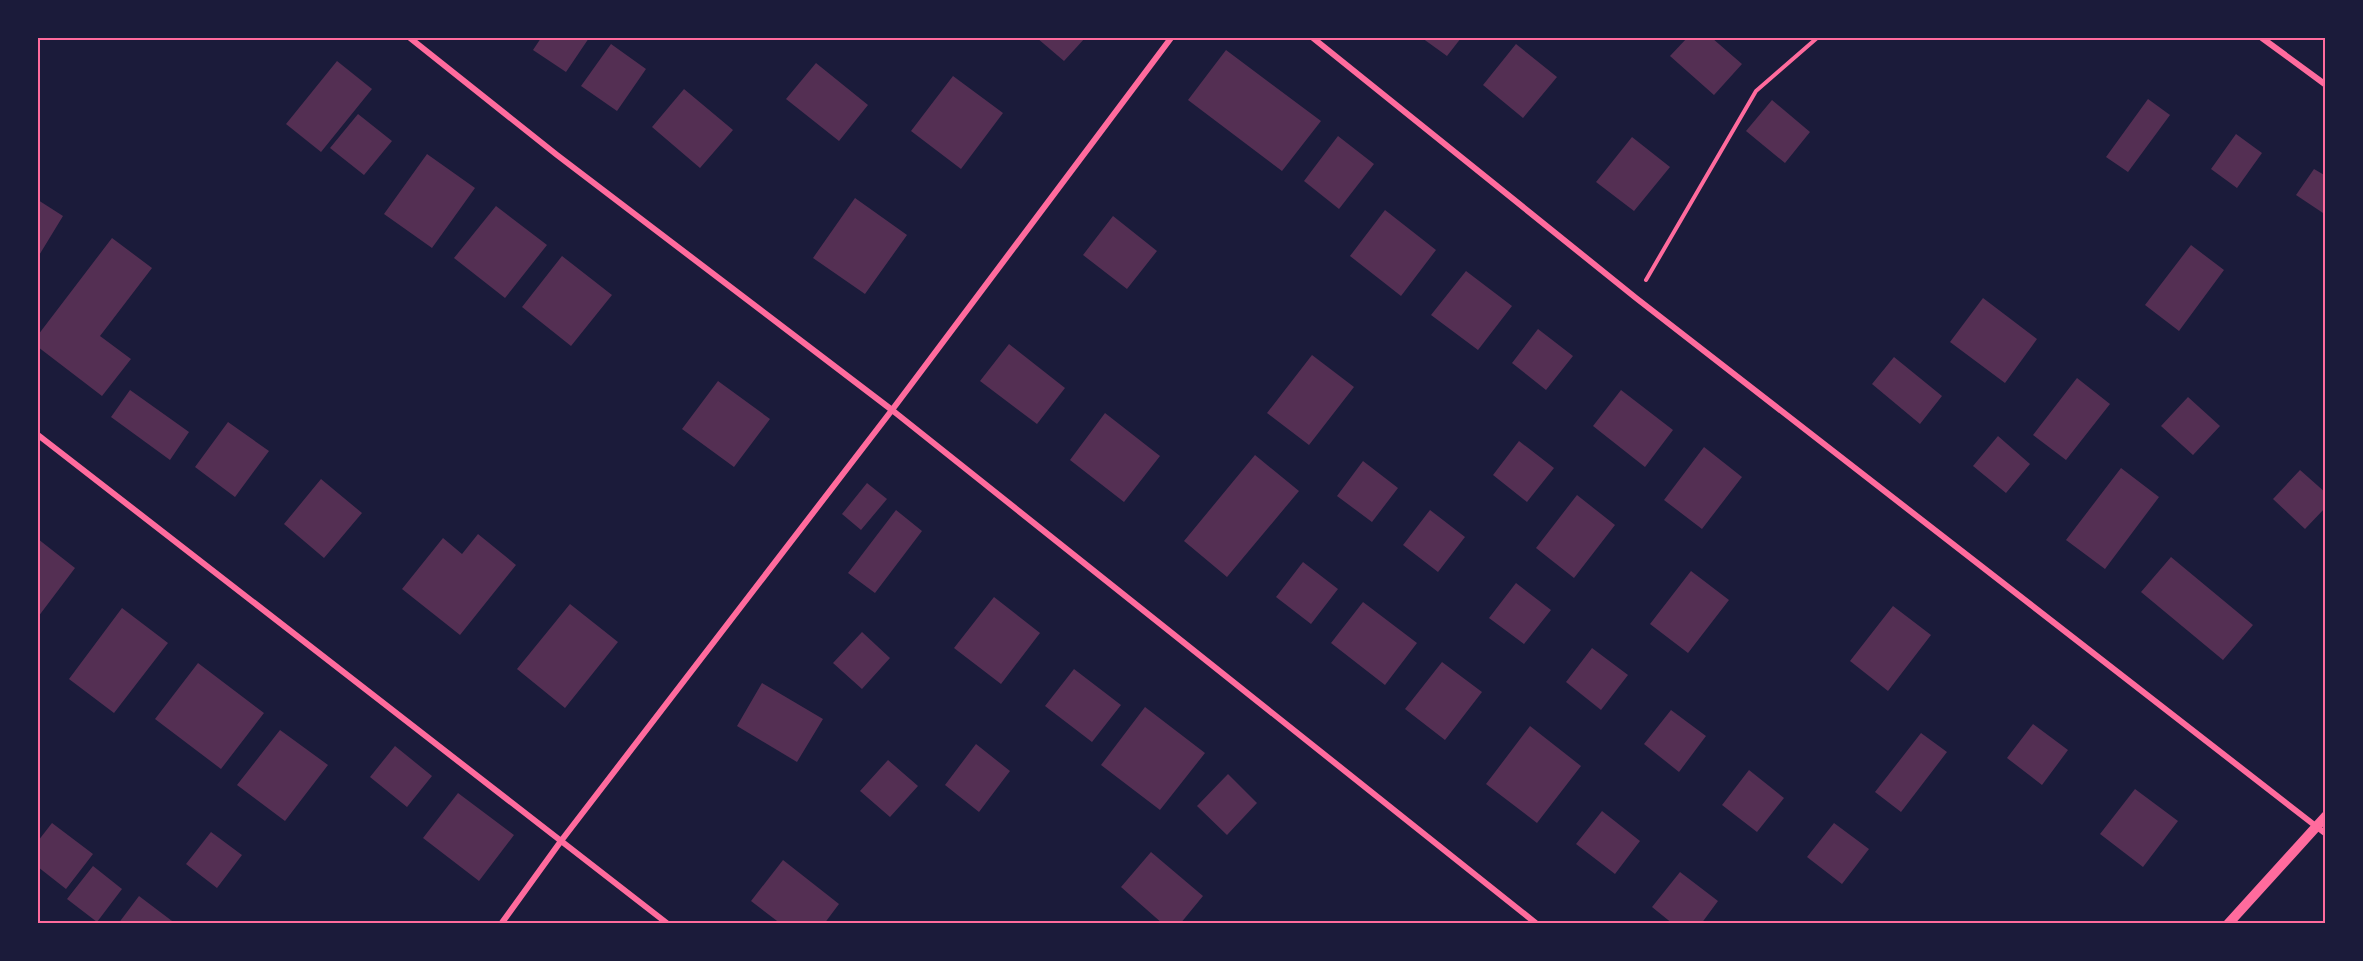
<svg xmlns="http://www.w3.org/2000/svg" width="2363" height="961" font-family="'Roboto Condensed',sans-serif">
	<rect width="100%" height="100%" fill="#1b1b3a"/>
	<path fill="#542f53" d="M 541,38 L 589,38 L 566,72 L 533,50 Z
		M 1037,38 L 1085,38 L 1064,61 Z
		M 1422,38 L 1461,38 L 1447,56 Z
		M 1687,38 L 1712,38 L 1742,64 L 1714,95 L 1670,56 Z
		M 611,44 L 646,69 L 617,111 L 581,86 Z
		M 1516,44 L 1557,77 L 1523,118 L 1483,85 Z
		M 1226,50 L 1321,121 L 1282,171 L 1188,100 Z
		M 337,61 L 372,89 L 321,152 L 286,124 Z
		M 816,63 L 868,105 L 839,141 L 786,99 Z
		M 953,76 L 1003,113 L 961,169 L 911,131 Z
		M 684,89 L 733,130 L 700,168 L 652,127 Z
		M 2148,99 L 2170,115 L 2128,172 L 2106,157 Z
		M 1772,100 L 1810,132 L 1785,163 L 1746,131 Z
		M 358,114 L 392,141 L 364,175 L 330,148 Z
		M 2236,134 L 2262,153 L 2237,188 L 2211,169 Z
		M 1338,136 L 1374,164 L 1339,209 L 1304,181 Z
		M 1632,137 L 1670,167 L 1634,211 L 1596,182 Z
		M 427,154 L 475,188 L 432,248 L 384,214 Z
		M 2314,169 L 2326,176 L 2326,215 L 2296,195 Z
		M 855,198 L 907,235 L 865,294 L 813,258 Z
		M 38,200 L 63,216 L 38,257 Z
		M 496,206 L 547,245 L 505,298 L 454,258 Z
		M 1385,210 L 1436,250 L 1401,296 L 1350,256 Z
		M 1113,216 L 1157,251 L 1127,289 L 1083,255 Z
		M 112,238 L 152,268 L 100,336 L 131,359 L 102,396 L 38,347 L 38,335 Z
		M 2191,245 L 2224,270 L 2179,331 L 2145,305 Z
		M 562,256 L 612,295 L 571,346 L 522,307 Z
		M 1466,271 L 1512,306 L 1478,350 L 1431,315 Z
		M 1983,298 L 2037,339 L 2005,383 L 1950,342 Z
		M 1538,329 L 1573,356 L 1546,390 L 1512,363 Z
		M 1009,344 L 1065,388 L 1037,424 L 980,381 Z
		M 1312,355 L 1354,387 L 1309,445 L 1267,413 Z
		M 1894,357 L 1942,396 L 1920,424 L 1872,384 Z
		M 2077,378 L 2110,404 L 2066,460 L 2033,435 Z
		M 718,381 L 770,419 L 734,467 L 682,429 Z
		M 130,390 L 189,432 L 170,460 L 111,417 Z
		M 1621,390 L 1673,430 L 1645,467 L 1593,426 Z
		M 2188,397 L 2220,426 L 2193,455 L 2161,426 Z
		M 1105,413 L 1160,456 L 1124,502 L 1070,460 Z
		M 228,422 L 269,451 L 235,497 L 195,467 Z
		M 1998,436 L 2030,464 L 2006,493 L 1973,466 Z
		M 1519,441 L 1554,468 L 1527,502 L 1493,475 Z
		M 1704,447 L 1742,477 L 1702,529 L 1664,500 Z
		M 1255,455 L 1299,491 L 1227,577 L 1184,541 Z
		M 1363,461 L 1398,488 L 1372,522 L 1337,496 Z
		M 2121,468 L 2159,497 L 2105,569 L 2066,540 Z
		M 2300,470 L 2326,493 L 2326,507 L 2305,529 L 2273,499 Z
		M 321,479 L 362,513 L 324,558 L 284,524 Z
		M 867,483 L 887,499 L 861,530 L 842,514 Z
		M 1577,495 L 1615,525 L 1574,578 L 1536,548 Z
		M 896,510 L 922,531 L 875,593 L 848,573 Z
		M 1430,510 L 1465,537 L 1438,572 L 1403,545 Z
		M 478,534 L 516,565 L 460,635 L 402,589 L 443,538 L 462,554 Z
		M 38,539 L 75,568 L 38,617 Z
		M 2171,557 L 2253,625 L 2223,660 L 2141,592 Z
		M 1303,562 L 1338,589 L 1311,624 L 1276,597 Z
		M 1691,571 L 1729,600 L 1688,653 L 1650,624 Z
		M 1516,583 L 1551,610 L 1524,644 L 1489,618 Z
		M 994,597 L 1040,633 L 1001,684 L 954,648 Z
		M 1363,602 L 1417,643 L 1385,685 L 1331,643 Z
		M 570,604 L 618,642 L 565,708 L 517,669 Z
		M 1893,606 L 1931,635 L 1888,691 L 1850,661 Z
		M 122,608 L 168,643 L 114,713 L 69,679 Z
		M 862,632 L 890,658 L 862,689 L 833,663 Z
		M 1592,648 L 1628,675 L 1601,710 L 1566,682 Z
		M 1442,662 L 1482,692 L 1445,740 L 1405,709 Z
		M 198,663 L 264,713 L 221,769 L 155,719 Z
		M 1074,669 L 1121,705 L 1092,742 L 1045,706 Z
		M 762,683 L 823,719 L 797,762 L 737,726 Z
		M 1145,707 L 1205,753 L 1160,810 L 1101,765 Z
		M 1671,710 L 1706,736 L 1679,772 L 1644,744 Z
		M 2033,724 L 2068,750 L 2042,785 L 2007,758 Z
		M 1530,726 L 1581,766 L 1537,823 L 1486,784 Z
		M 280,730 L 328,765 L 285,821 L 237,785 Z
		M 1921,733 L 1947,752 L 1901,812 L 1875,792 Z
		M 976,744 L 1010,771 L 979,812 L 945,785 Z
		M 395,746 L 432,776 L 407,807 L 370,777 Z
		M 888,760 L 918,786 L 890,817 L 860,791 Z
		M 1749,770 L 1784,798 L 1757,832 L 1722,805 Z
		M 1228,774 L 1257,803 L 1227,835 L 1197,806 Z
		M 2135,789 L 2178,821 L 2143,867 L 2100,834 Z
		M 458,793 L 514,835 L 479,881 L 423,838 Z
		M 1602,811 L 1640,841 L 1615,874 L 1576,844 Z
		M 52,823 L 93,854 L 66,889 L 38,867 L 38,841 Z
		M 1834,823 L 1869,849 L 1842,884 L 1807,857 Z
		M 211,832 L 242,855 L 217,888 L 186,864 Z
		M 1151,852 L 1203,896 L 1180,924 L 1163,924 L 1121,887 Z
		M 783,860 L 839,904 L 824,924 L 781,924 L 751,901 Z
		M 93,866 L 122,889 L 97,922 L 67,899 Z
		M 1680,872 L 1718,901 L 1701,924 L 1673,924 L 1652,907 Z
		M 139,896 L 176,924 L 118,924 Z"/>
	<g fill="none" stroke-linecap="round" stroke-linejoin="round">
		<path stroke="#ff6b9d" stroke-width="4" d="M 1646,280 L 1756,91 L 1817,38"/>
		<path stroke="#ff6b9d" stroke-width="6" d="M 410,38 L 557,155 L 892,410 L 1537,924
			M 1313,38 L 1636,298 L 2326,834
			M 2262,38 L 2326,85
			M 38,435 L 668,924
			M 501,924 L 561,841 L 892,410 L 1171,38"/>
		<path stroke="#ff6b9d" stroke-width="10" d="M 2228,924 L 2326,816"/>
	</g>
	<rect width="2363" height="961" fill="none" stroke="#1b1b3a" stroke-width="78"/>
	<rect x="39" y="39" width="2285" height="883" fill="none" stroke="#ff6b9d" stroke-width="2"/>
</svg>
